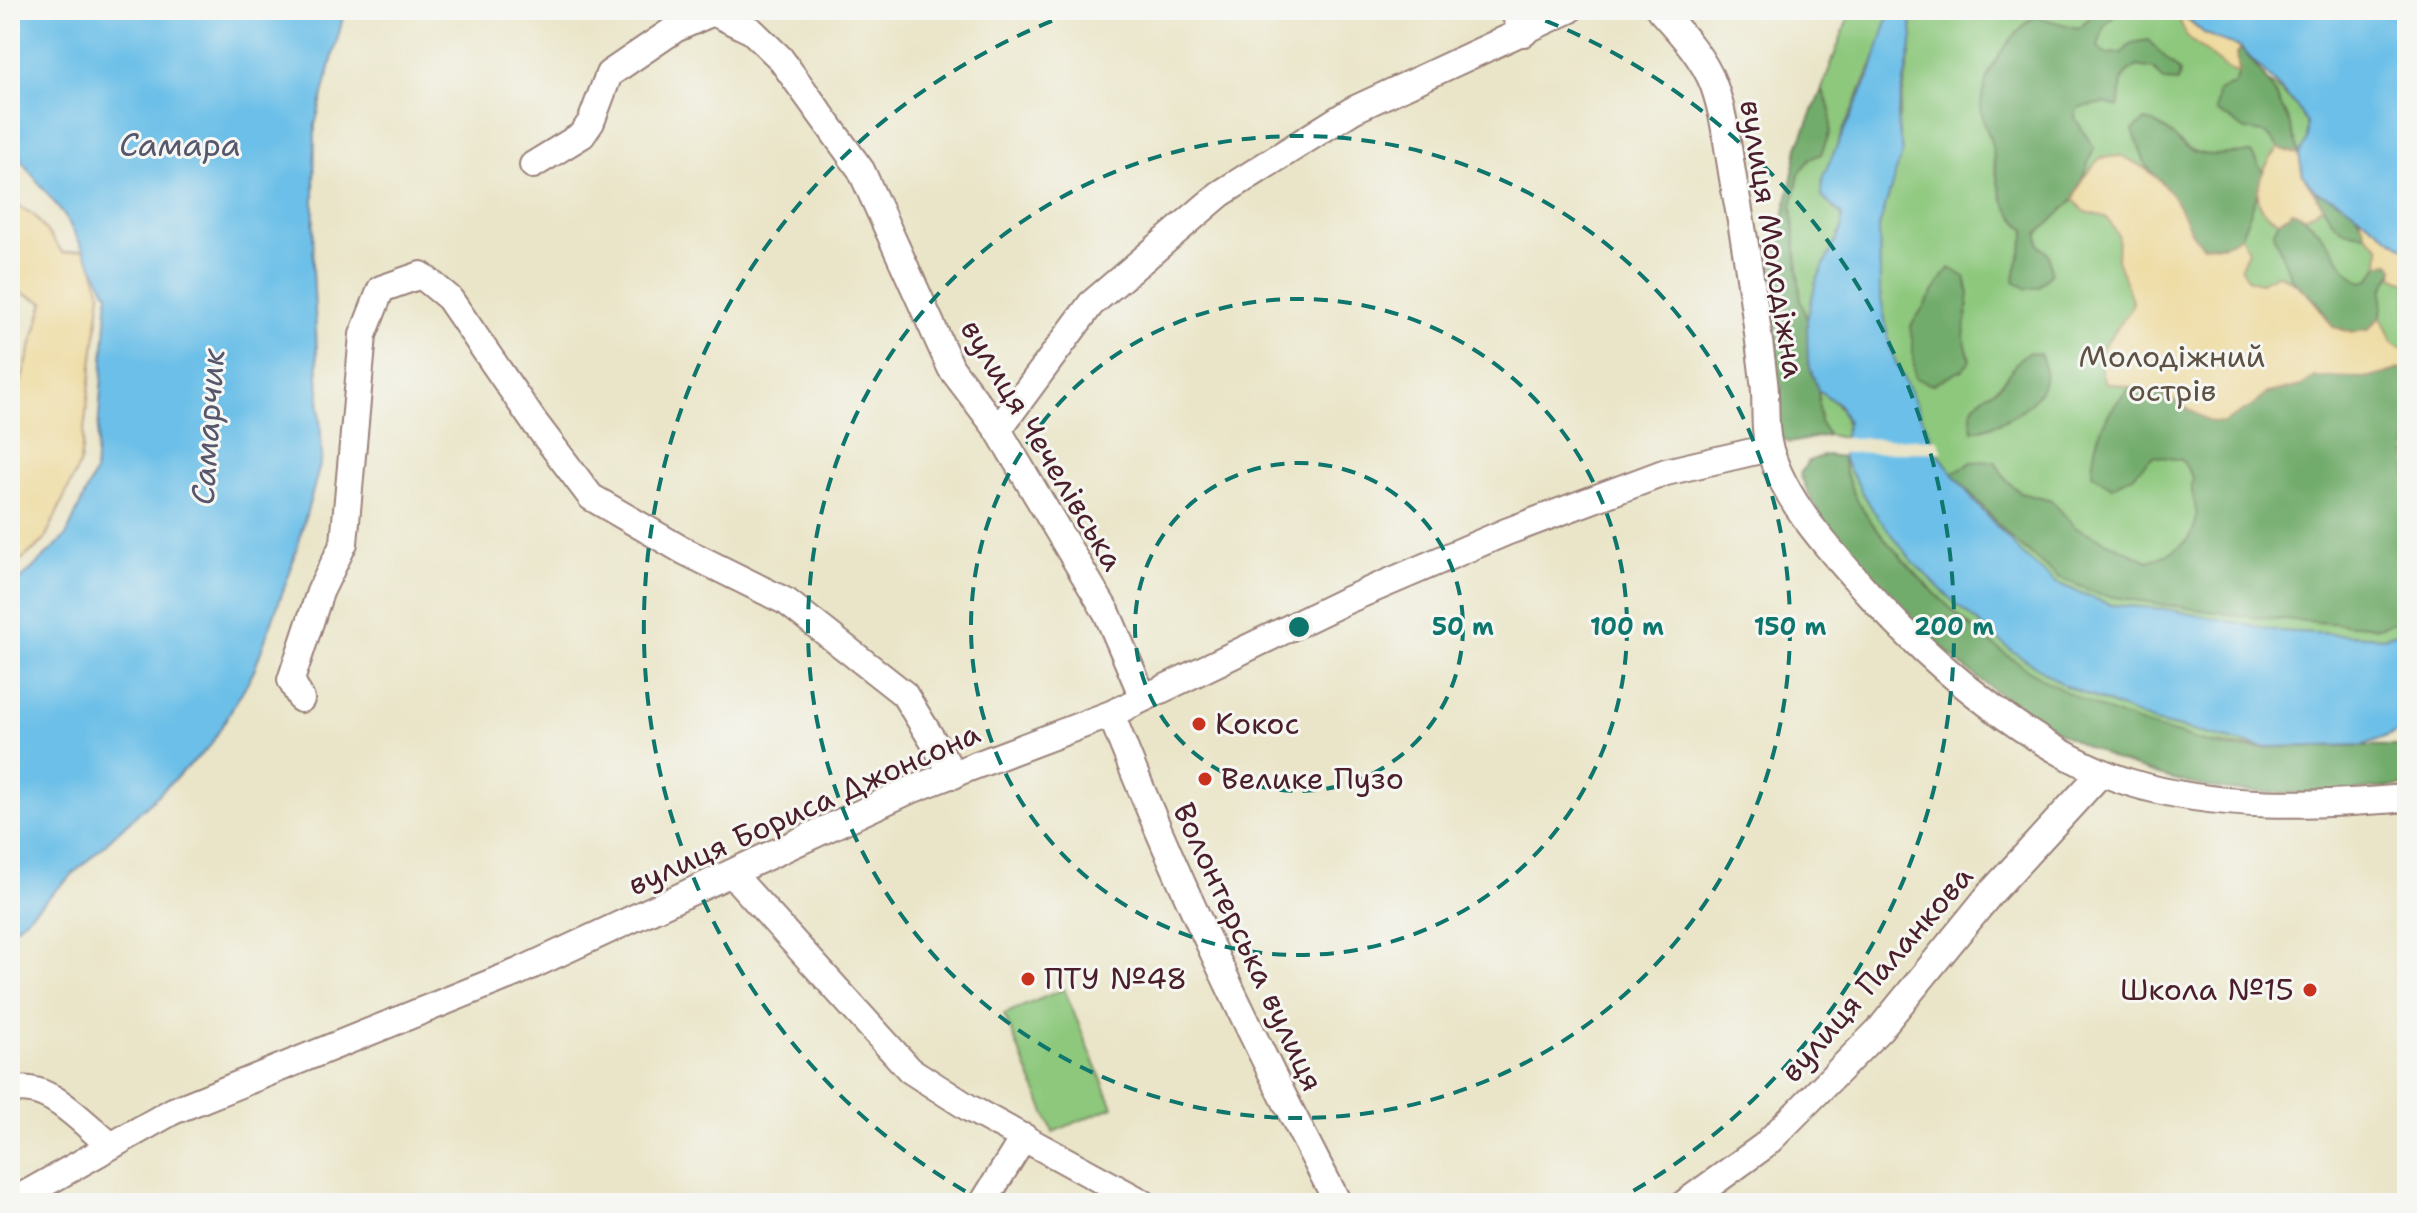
<svg xmlns="http://www.w3.org/2000/svg" width="2417" height="1213" font-family="'Shantell Sans',sans-serif">
	<rect width="100%" height="100%" fill="#f6f6f2"/>
	<filter id="ink" filterUnits="userSpaceOnUse"><feTurbulence type="fractalNoise" baseFrequency=".0125" numOctaves="2"/><feDisplacementMap in="SourceGraphic" scale="16" xChannelSelector="R" yChannelSelector="G"/><feConvolveMatrix kernelMatrix="1 2 1 2 8 2 1 2 1" color-interpolation-filters="sRGB"/></filter>
	<filter id="wash" filterUnits="userSpaceOnUse"><feTurbulence type="fractalNoise" baseFrequency=".006" numOctaves="4" result="noise"/><feDisplacementMap in="SourceGraphic" scale="32" xChannelSelector="R" yChannelSelector="G"/><feGaussianBlur stdDeviation="1.8" result="paint"/><feColorMatrix in="noise" values="0 0 0 0 0 0 0 0 0 0 0 0 0 0 0 0 0 1.4 0 .05"/><feComposite in="paint" operator="in"/></filter>
	<g filter="url(#wash)">
		<rect width="100%" height="100%" fill="#eae5c8"/>
		<path fill="#8dc87d" stroke="#6c7454" stroke-width="2" d="M 1851,10 L 1890,10 L 1883,41 L 1838,142 L 1822,197 L 1842,216 L 1842,228 L 1816,282 L 1807,320 L 1801,302 L 1792,207 L 1799,174 L 1810,159 L 1831,110 L 1822,89 Z
			M 1909,10 L 2178,10 L 2294,103 L 2307,122 L 2307,140 L 2338,200 L 2407,250 L 2407,631 L 2383,637 L 2278,631 L 2165,609 L 2110,605 L 2056,583 L 2023,555 L 1974,501 L 1940,456 L 1891,352 L 1880,293 L 1879,227 L 1913,37 Z
			M 1818,390 C 1838,403 1850,412 1844,438 L 1828,435 L 1820,423 Z
			M 1842,457 L 1873,510 L 1956,604 L 2066,686 L 2155,722 L 2262,747 C 2162,749 2041,690 1967,626 C 1945,608 1926,585 1907,564 C 1878,532 1849,501 1842,457 Z
			M 1064,989 L 1113,1107 L 1053,1132 L 1004,1014 Z"/>
		<path fill="#72ac6c" stroke="#5e664c" stroke-width="2" d="M 2096,13 L 2110,13 L 2113,17 L 2104,26 L 2098,47 L 2105,54 L 2122,53 L 2132,43 L 2148,40 L 2180,72 L 2178,82 L 2164,81 L 2154,69 L 2138,66 C 2113,79 2126,85 2118,107 L 2104,103 L 2077,108 L 2075,118 L 2094,148 L 2074,199 L 2038,234 L 2039,245 L 2049,255 L 2051,273 L 2039,287 L 2027,289 L 2014,281 C 2015,263 2024,249 2026,230 C 1996,202 1999,185 1992,147 C 1990,134 1980,118 1981,105 C 1983,69 2009,39 2034,16 L 2077,28 Z
			M 2241,48 C 2270,82 2289,111 2299,155 L 2279,148 L 2267,134 L 2246,130 L 2216,111 L 2218,91 L 2234,85 L 2239,74 L 2237,54 Z
			M 1822,89 L 1831,110 L 1830,132 L 1821,154 L 1810,159 L 1799,174 L 1792,207 L 1801,301 L 1807,320 L 1808,361 L 1818,390 L 1820,423 L 1828,435 L 1789,443 L 1776,432 L 1752,267 L 1774,267 L 1798,147 Z
			M 2145,121 C 2171,125 2174,143 2193,151 C 2210,159 2233,152 2251,153 L 2265,175 L 2241,236 L 2221,246 L 2202,245 L 2187,231 L 2179,206 L 2161,181 L 2146,166 L 2133,130 Z
			M 2315,191 C 2339,200 2360,208 2366,234 C 2334,234 2329,217 2315,191 Z
			M 2293,211 C 2327,227 2339,271 2362,282 L 2371,278 L 2379,264 L 2390,263 L 2395,268 L 2383,289 L 2381,316 L 2368,330 L 2353,332 L 2333,327 L 2319,304 L 2291,278 L 2273,233 L 2279,221 Z
			M 1949,268 L 1965,277 L 1969,293 L 1964,337 L 1970,360 L 1962,370 L 1932,385 L 1915,378 L 1911,326 Z
			M 2028,352 L 2040,354 C 2061,397 2007,423 1973,431 C 1965,395 1986,401 2004,381 C 2013,370 2014,361 2028,352 Z
			M 2407,367 L 2407,618 L 2379,627 L 2241,616 L 2100,595 L 2058,577 L 2010,537 L 1952,473 L 1972,462 L 1995,461 L 2006,480 L 2021,493 L 2052,501 L 2075,527 L 2148,561 C 2173,554 2199,541 2196,510 C 2194,497 2190,492 2193,478 L 2182,460 L 2153,456 L 2133,476 L 2112,487 L 2092,474 C 2093,437 2106,409 2134,385 L 2183,404 L 2256,404 L 2267,393 L 2301,386 L 2314,377 L 2370,378 Z
			M 1826,455 L 1842,457 C 1849,501 1877,531 1906,563 C 1984,649 2065,706 2178,734 C 2195,739 2214,746 2231,748 C 2249,750 2268,747 2286,747 C 2326,746 2367,745 2407,746 L 2407,786 C 2345,791 2269,798 2207,787 C 2085,764 1982,692 1897,605 C 1859,566 1819,527 1800,474 L 1808,461 Z"/>
		<path fill="#eeda9e" stroke="#9c7c64" stroke-width="2" d="M 2176,10 L 2204,33 L 2241,48 L 2237,54 L 2239,74 L 2227,69 L 2186,36 Z
			M 2279,148 L 2299,155 L 2303,175 L 2323,206 L 2305,217 L 2293,211 L 2279,221 C 2244,208 2259,170 2279,148 Z
			M 2122,156 C 2146,167 2166,181 2179,207 C 2187,222 2189,232 2202,245 L 2222,246 L 2241,236 L 2248,251 L 2241,267 L 2249,280 L 2260,283 L 2276,274 C 2301,281 2319,306 2333,327 L 2353,332 L 2368,330 L 2381,316 L 2392,342 L 2407,351 L 2407,367 L 2370,378 L 2314,377 L 2301,386 L 2267,393 L 2256,404 L 2223,423 L 2208,421 L 2164,394 L 2105,382 C 2088,342 2120,336 2133,303 L 2117,259 L 2118,235 L 2106,217 L 2083,211 L 2074,199 L 2083,178 L 2100,158 Z
			M 10,202 L 34,215 L 63,253 L 87,249 L 101,293 L 80,463 L 44,541 L 10,569 L 10,420 L 44,302 L 10,288 Z
			M 2359,215 L 2407,250 L 2407,283 L 2393,276 L 2394,268 L 2390,263 L 2379,264 L 2380,247 L 2366,234 Z"/>
		<path fill="#6cbfe8" stroke="#5b6f8a" stroke-width="2" d="M 10,10 L 345,10 L 315,125 L 313,269 L 322,458 L 290,572 L 253,673 L 210,746 L 10,933 L 10,590 L 66,536 L 95,472 L 108,294 L 65,216 L 23,163 L 10,134 Z
			M 1890,10 L 1909,10 L 1913,37 L 1897,117 L 1902,152 L 1879,227 L 1880,293 L 1891,352 L 1940,456 L 1974,501 L 2023,555 L 2056,583 L 2110,605 L 2165,609 L 2278,631 L 2383,637 L 2407,631 L 2407,728 L 2364,745 L 2262,747 L 2155,722 L 2066,686 L 2012,651 L 1956,604 L 1913,562 L 1873,510 L 1842,457 L 1847,421 L 1839,404 L 1818,390 L 1808,361 L 1807,320 L 1816,282 L 1842,228 L 1842,215 L 1822,197 L 1823,176 L 1871,73 Z
			M 2178,10 L 2407,10 L 2407,250 L 2338,200 L 2315,191 L 2303,175 L 2299,155 L 2307,140 L 2307,122 L 2294,103 L 2241,48 L 2204,33 Z"/>
		<path fill="#eae5c8" d="M 1840,438 L 1938,439 L 1943,452 L 1838,453 Z"/>
	</g>
	<g filter="url(#ink)">
		<g fill="none" stroke-linecap="round" stroke-linejoin="round">
			<defs>
				<path id="minor" d="M 1513,10 L 1524,33
					M 1660,10 C 1679,31 1704,58 1714,86 C 1725,117 1728,151 1734,184 C 1747,249 1756,315 1764,381 C 1767,403 1763,429 1770,450 C 1786,504 1831,551 1868,593 C 1933,665 2034,752 2128,782 C 2218,810 2315,806 2407,798
					M 533,165 L 582,135 L 591,122 L 609,74 L 675,29 L 713,12 L 752,31 L 780,58 L 861,170 L 951,368 L 998,430 L 1107,613 L 1143,697
					M 998,430 L 1091,304 L 1220,194 L 1353,110 L 1569,10
					M 301,699 L 291,680 L 320,592 L 344,543 L 363,335 L 381,289 L 421,275 L 449,298 L 532,419 L 591,497 L 684,551 L 787,602 L 904,694 L 954,775
					M 1111,714 C 1176,882 1254,1043 1338,1203
					M 733,875 L 910,1070 L 969,1108 L 1143,1203
					M 10,1091 C 48,1080 81,1122 109,1144
					M 10,1203 L 173,1111 L 518,972 L 908,791 L 1111,714 L 1345,601 L 1506,532 L 1666,472 L 1769,448
					M 983,1203 L 1024,1137
					M 1685,1203 L 1764,1146 L 1880,1029 L 1990,894 L 2102,772"/>
			</defs>
			<use href="#minor" stroke="#9a827a" stroke-width="30"/>
			<use href="#minor" stroke="#fff" stroke-width="26"/>
		</g>
	</g>
	<g fill="none" stroke="#0f766e" stroke-width="4" stroke-dasharray="14 10">
		<circle cx="1299" cy="627" r="164"/>
		<circle cx="1299" cy="627" r="328"/>
		<circle cx="1299" cy="627" r="491"/>
		<path d="M986 1203A655 655 0 0 1 1075 12M1523 12A655 655 0 0 1 1612 1203"/>
	</g>
	<g fill="#c8321e" stroke="#f6f6f2" stroke-width="3">
		<circle cx="1199" cy="724" r="8"/>
		<circle cx="1205" cy="779" r="8"/>
		<circle cx="1028" cy="979" r="8"/>
		<circle cx="2310" cy="990" r="8"/>
	</g>
	<g text-anchor="middle" stroke-width="6" stroke-linejoin="round" paint-order="stroke">
		<g font-size="30" fill="#4a1f2b" stroke="#f6f6f2">
			<text transform="translate(1772 239) rotate(81)" y="10">вулиця Молодіжна</text>
			<text transform="translate(1042 445) rotate(59)" y="10">вулиця Чечелівська</text>
			<text transform="translate(804 809) rotate(-24)" y="10">вулиця Бориса Джонсона</text>
			<text transform="translate(1248 947) rotate(65)" y="10">Волонтерська вулиця</text>
			<text transform="translate(1877 974) rotate(-49)" y="10">вулиця Паланкова</text>
		</g>
		<g font-size="30" fill="#5e5244" stroke="#f6f6f2">
			<text x="2172" y="367">Молодіжний<tspan x="2172" dy="34">острів</tspan></text>
		</g>
		<g font-size="30" fill="#4a1f2b" stroke="#f6f6f2" text-anchor="start">
			<text x="1215" y="734">Кокос</text>
			<text x="1221" y="789">Велике Пузо</text>
			<text x="1044" y="989">ПТУ №48</text>
			<text x="2294" y="1000" text-anchor="end">Школа №15</text>
		</g>
		<g font-size="32" font-style="italic" fill="#56576d" stroke="#f6f6f2">
			<text x="180" y="156">Самара</text>
			<text transform="translate(208 427) rotate(-86)" y="11">Самарчик</text>
		</g>
	</g>
	<circle cx="1299" cy="627" r="12" fill="#0f766e" stroke="#f6f6f2" stroke-width="4"/>
	<g font-size="24" text-anchor="middle" font-weight="bold" fill="#0f766e" stroke="#f6f6f2" stroke-width="6" stroke-linejoin="round" paint-order="stroke">
		<text x="1463" y="635">50 m</text>
		<text x="1627" y="635">100 m</text>
		<text x="1790" y="635">150 m</text>
		<text x="1954" y="635">200 m</text>
	</g>
	<rect width="2417" height="1213" fill="none" stroke="#f6f6f2" stroke-width="40"/>
</svg>
